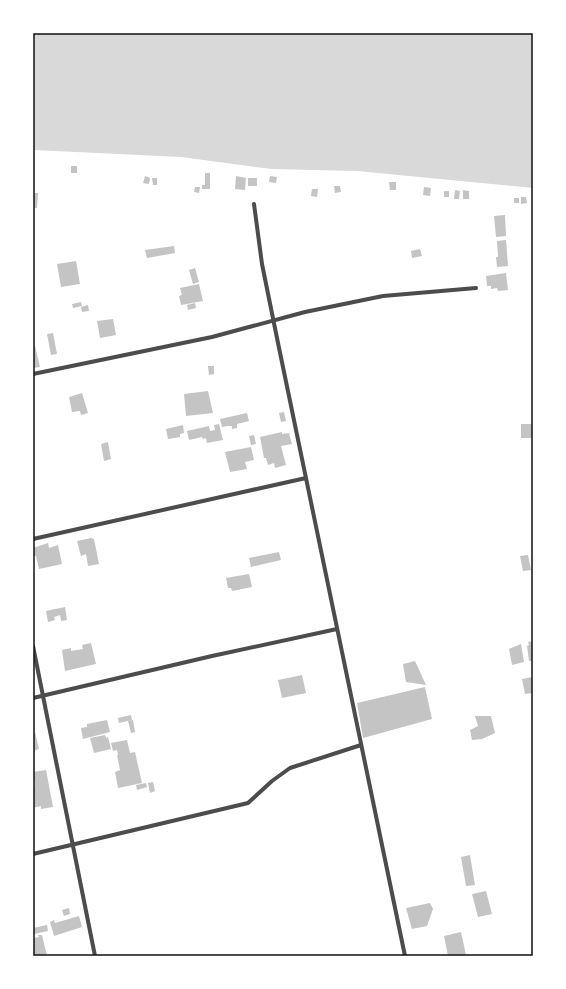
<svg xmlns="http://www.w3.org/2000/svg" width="566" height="989" font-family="'DM Sans',sans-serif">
	<rect width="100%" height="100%" fill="#fff"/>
	<path fill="#d9d9d9" d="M 33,33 L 533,33 L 533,188 L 357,171 L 272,169 L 181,157 L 33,150 Z"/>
	<path fill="#c4c4c4" d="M 71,166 L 77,166 L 77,173 L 71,173 Z
		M 205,173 L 210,173 L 210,189 L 202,189 L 202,185 L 205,185 Z
		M 145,176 L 150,178 L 149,184 L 143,183 Z
		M 236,176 L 246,178 L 245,190 L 235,189 Z
		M 270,176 L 277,177 L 276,183 L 269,182 Z
		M 152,178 L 157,178 L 157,185 L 153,185 Z
		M 248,178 L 257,178 L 257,186 L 248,186 Z
		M 389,182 L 396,182 L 396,190 L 390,190 Z
		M 334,186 L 340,186 L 341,192 L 335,193 Z
		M 195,187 L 200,187 L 199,193 L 194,192 Z
		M 424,187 L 431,188 L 430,196 L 423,195 Z
		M 312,189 L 318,189 L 317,197 L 311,196 Z
		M 455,190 L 460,191 L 459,199 L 454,199 Z
		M 463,190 L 469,191 L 469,199 L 463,199 Z
		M 444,191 L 449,191 L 449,197 L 444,197 Z
		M 33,193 L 38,193 L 37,208 L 33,208 Z
		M 521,197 L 526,197 L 527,203 L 521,204 Z
		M 514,198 L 519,198 L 519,203 L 514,203 Z
		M 505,215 L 506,236 L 496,237 L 494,216 Z
		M 506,240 L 508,266 L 497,267 L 496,257 L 498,257 L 497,241 Z
		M 174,246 L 175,253 L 147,258 L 145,250 Z
		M 420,249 L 422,256 L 412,258 L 411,251 Z
		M 76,261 L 80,284 L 61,287 L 57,264 Z
		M 195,268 L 199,282 L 193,284 L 189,270 Z
		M 506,273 L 508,290 L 498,291 L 497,288 L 491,289 L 491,286 L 487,286 L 486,276 Z
		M 199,284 L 203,301 L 181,305 L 179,296 L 182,295 L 180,288 Z
		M 81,302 L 82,306 L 73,308 L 72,304 Z
		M 195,303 L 196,308 L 188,310 L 187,305 Z
		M 88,305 L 89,311 L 82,312 L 81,307 Z
		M 113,319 L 116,335 L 100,338 L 97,321 Z
		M 53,333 L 57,354 L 51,355 L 47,334 Z
		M 35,346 L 40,367 L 33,368 L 33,347 Z
		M 208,366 L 214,366 L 214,374 L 209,375 Z
		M 208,391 L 213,413 L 186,416 L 184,394 Z
		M 82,393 L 88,413 L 81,415 L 80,411 L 72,412 L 69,397 Z
		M 284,412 L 286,421 L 281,422 L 279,413 Z
		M 247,413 L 249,421 L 237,424 L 237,428 L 232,429 L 232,426 L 228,426 L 222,427 L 220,419 Z
		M 219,424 L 223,440 L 207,443 L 206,438 L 203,439 L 202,437 L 189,440 L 187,431 L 209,426 L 210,431 L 215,430 L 214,425 Z
		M 521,424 L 533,424 L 533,438 L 521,438 Z
		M 183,425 L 184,433 L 180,434 L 180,437 L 168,439 L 166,429 Z
		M 282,432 L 282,434 L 289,433 L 292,444 L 281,446 L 286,465 L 275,468 L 274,463 L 268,465 L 266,458 L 264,458 L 260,437 Z
		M 254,435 L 256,444 L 251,445 L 249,436 Z
		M 108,442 L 111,459 L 104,461 L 101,444 Z
		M 251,447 L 254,460 L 245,462 L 247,469 L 230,472 L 225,452 Z
		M 91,538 L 94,539 L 99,564 L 88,566 L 86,554 L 81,556 L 77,541 Z
		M 48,543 L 49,548 L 58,545 L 62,564 L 39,569 L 36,556 L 34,556 L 33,548 Z
		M 279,552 L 281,560 L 251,567 L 249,558 Z
		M 528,555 L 531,570 L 523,571 L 520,556 Z
		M 249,574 L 252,587 L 232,591 L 231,588 L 228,588 L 226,578 Z
		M 65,607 L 67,620 L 61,621 L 60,615 L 54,617 L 55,620 L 48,622 L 46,611 Z
		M 533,641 L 533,661 L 529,661 L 527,646 L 529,645 L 528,642 Z
		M 91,643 L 96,664 L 65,671 L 62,650 L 71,648 L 71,651 L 83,649 L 82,645 Z
		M 521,644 L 524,662 L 512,665 L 509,649 Z
		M 415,661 L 426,685 L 406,682 L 403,664 Z
		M 302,675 L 306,693 L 282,698 L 278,680 Z
		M 533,677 L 533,693 L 525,694 L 522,679 Z
		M 425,687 L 432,719 L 363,738 L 357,703 Z
		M 131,715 L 132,720 L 119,723 L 118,718 Z
		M 475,716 L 491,716 L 495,733 L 482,739 L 472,740 L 470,730 L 478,726 Z
		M 107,720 L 110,732 L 83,739 L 81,728 L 87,727 L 87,724 Z
		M 133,720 L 135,732 L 131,733 L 128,721 Z
		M 35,732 L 39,749 L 33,751 L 33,733 Z
		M 105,735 L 106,738 L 108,737 L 111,749 L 94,753 L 90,738 Z
		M 127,740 L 130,753 L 135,752 L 142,783 L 118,788 L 115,772 L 120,770 L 117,755 L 118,755 L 117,750 L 113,751 L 111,743 Z
		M 46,770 L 53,807 L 41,809 L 41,806 L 33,808 L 33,787 L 35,786 L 33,772 Z
		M 153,782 L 155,791 L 150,793 L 148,783 Z
		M 146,783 L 147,787 L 137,790 L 136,785 Z
		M 470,855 L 475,885 L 466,886 L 461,857 Z
		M 486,891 L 492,914 L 478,917 L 472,894 Z
		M 430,903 L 433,909 L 427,926 L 412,929 L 406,908 Z
		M 69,908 L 70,914 L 64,916 L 62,910 Z
		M 79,916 L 82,927 L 54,936 L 50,922 L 54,920 L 55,923 Z
		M 47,925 L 48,931 L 34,934 L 33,932 L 33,928 Z
		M 461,932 L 466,955 L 448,956 L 444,936 Z
		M 38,935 L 42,935 L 47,956 L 33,956 L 34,938 L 39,937 Z"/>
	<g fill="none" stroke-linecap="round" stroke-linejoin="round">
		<path stroke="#4c4c4c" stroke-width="4" d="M 254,204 L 262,264 L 278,343 L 405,956
			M 33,374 L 212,337 L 305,312 L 383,296 L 476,288
			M 33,539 L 306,478
			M 33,646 L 95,956
			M 33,698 L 212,656 L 337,629
			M 33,854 L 248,803 L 272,781 L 290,768 L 361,745"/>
	</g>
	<rect width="566" height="989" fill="none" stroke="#ffffff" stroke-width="68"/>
	<rect x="34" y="34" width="498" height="921" fill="none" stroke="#111" stroke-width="1.5"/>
</svg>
